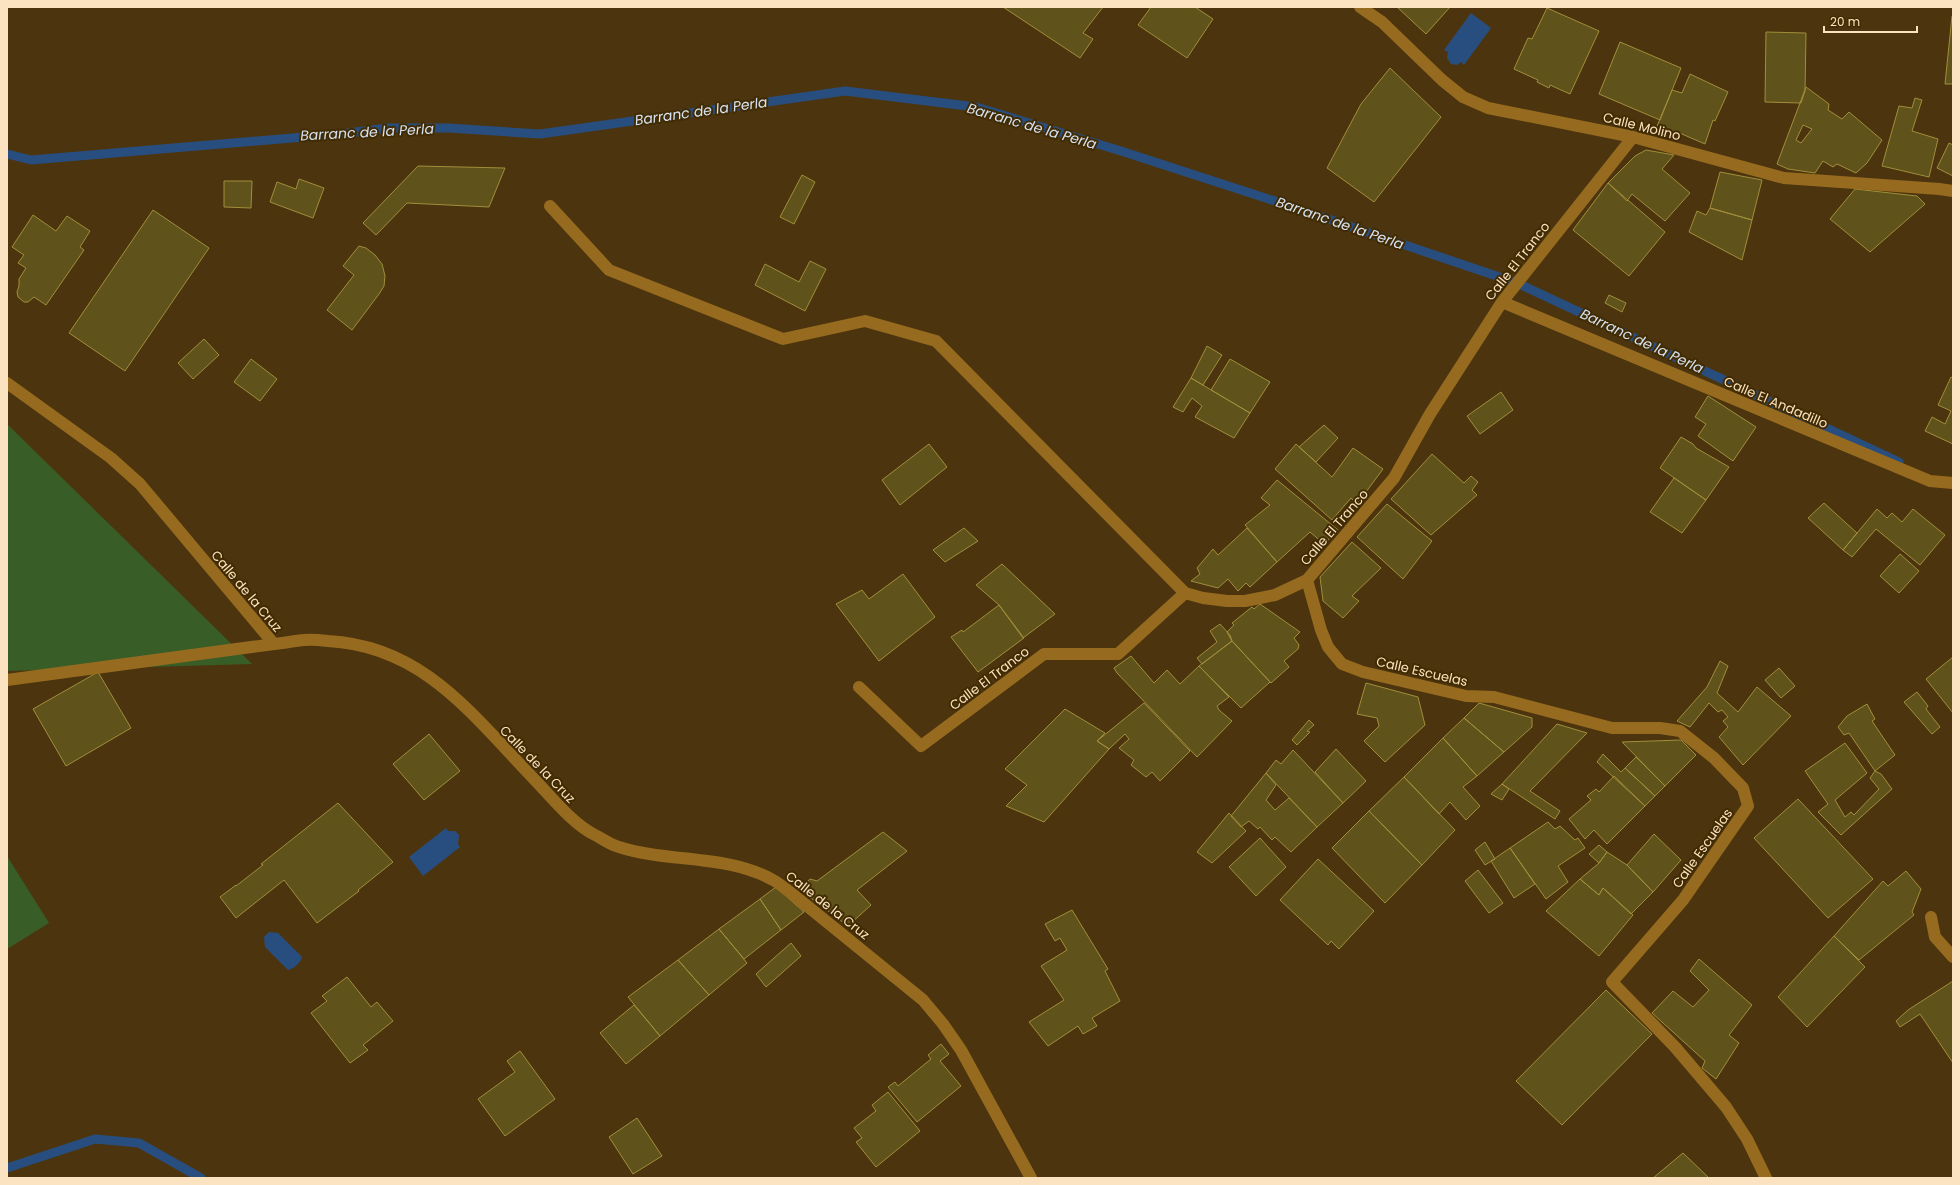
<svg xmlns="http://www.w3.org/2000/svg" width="1960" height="1185" font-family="Poppins,sans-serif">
	<rect width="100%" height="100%" fill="#4c350e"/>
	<path fill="#395d27" d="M 7,424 L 252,664 L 7,671 Z
		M 7,856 L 49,923 L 7,949 Z"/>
	<path fill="#284e80" d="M 1471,13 L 1491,28 L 1464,65 L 1461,62 L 1457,65 L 1451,64 L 1447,58 L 1448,52 L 1444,50 Z
		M 446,828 L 448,831 L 455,831 L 459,835 L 458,844 L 460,847 L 423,876 L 409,857 Z
		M 269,932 L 278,933 L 302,957 C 301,962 294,969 288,970 L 265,947 L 264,937 Z"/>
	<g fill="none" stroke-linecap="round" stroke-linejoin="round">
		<path stroke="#284e80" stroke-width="9" d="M 7,154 L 31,160 L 340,134 L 388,128 L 449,128 L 540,134 L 845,91 L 976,107 L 1121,151 L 1287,205 L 1517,283 L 1899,462
			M 7,1168 L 95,1139 L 139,1143 L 201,1178"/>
	</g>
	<path fill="#5f531b" stroke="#a18e3b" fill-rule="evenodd" d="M 1003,7 L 1103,7 L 1083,33 L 1093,39 L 1080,58 Z
		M 1151,7 L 1195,7 L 1213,19 L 1187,58 L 1138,25 Z
		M 1397,7 L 1450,7 L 1426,34 Z
		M 1547,8 L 1599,31 L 1570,94 L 1550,85 L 1549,88 L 1537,82 L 1538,80 L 1514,69 L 1528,38 L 1532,39 Z
		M 1952,16 L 1953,16 L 1953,84 L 1945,84 Z
		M 1766,32 L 1806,33 L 1805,91 L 1801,103 L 1765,102 Z
		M 1620,42 L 1681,68 L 1660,120 L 1599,94 Z
		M 1390,68 L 1441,117 L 1374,202 L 1327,168 L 1361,104 Z
		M 1690,74 L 1728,92 L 1715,121 L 1713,120 L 1705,144 L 1675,131 L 1672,136 L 1655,131 L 1672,90 L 1682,93 Z
		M 1806,87 L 1829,104 L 1828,110 L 1842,119 L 1849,112 L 1882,140 L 1867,163 L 1856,173 L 1837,164 L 1833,167 L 1823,161 L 1815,173 L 1788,169 L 1777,164 ZM 1803,125 L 1812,129 L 1801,143 L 1796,140 Z
		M 1915,98 L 1922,100 L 1912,131 L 1938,139 L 1929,177 L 1882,166 L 1899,106 L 1912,108 Z
		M 1949,143 L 1953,145 L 1953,176 L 1937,168 Z
		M 1646,150 L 1674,155 L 1662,169 L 1690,193 L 1665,221 L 1632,194 L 1627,201 L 1608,183 L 1635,156 Z
		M 418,166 L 505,168 L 489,207 L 407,203 L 376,235 L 363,223 Z
		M 1720,172 L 1762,180 L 1752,220 L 1710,208 Z
		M 802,175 L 815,182 L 794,224 L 780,217 Z
		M 299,179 L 324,188 L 313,218 L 270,202 L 277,182 L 296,189 Z
		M 224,181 L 252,181 L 251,208 L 224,207 Z
		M 1608,183 L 1665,232 L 1629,276 L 1573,230 Z
		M 1855,189 L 1917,196 L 1925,204 L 1870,252 L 1830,219 Z
		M 1710,208 L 1752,220 L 1742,260 L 1689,232 L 1697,211 L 1706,215 Z
		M 153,210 L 209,248 L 125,371 L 69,333 Z
		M 33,215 L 56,231 L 67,216 L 90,231 L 80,247 L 84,250 L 46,305 L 34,297 L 28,302 L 24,302 L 18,297 L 17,292 L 19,286 L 19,279 L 26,268 L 18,263 L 24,255 L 12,247 Z
		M 359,246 L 366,248 L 375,255 L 382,264 L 385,276 L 384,286 L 379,294 L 352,330 L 327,310 L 354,275 L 343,266 Z
		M 810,261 L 826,269 L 805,311 L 755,285 L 765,264 L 799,282 Z
		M 1609,295 L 1626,303 L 1622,312 L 1605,303 Z
		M 204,339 L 219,355 L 193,379 L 178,363 Z
		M 1207,346 L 1222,355 L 1203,385 L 1191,378 Z
		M 251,359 L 277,379 L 260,401 L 234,382 Z
		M 1230,359 L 1270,382 L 1250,413 L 1211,390 Z
		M 1951,377 L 1953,378 L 1953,444 L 1925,431 L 1932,417 L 1945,424 L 1951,411 L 1938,405 Z
		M 1191,378 L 1250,413 L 1234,438 L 1195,417 L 1202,406 L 1192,398 L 1183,412 L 1173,407 Z
		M 1501,392 L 1513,410 L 1480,434 L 1467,416 Z
		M 1708,396 L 1756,427 L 1733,461 L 1698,436 L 1706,424 L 1695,417 Z
		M 1324,425 L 1338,438 L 1316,462 L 1299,447 Z
		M 1681,437 L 1693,444 L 1696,448 L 1729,467 L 1706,500 L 1660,468 Z
		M 929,444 L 947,467 L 900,505 L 882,480 Z
		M 1296,444 L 1332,477 L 1353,448 L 1383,469 L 1357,504 L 1351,498 L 1332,520 L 1275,469 Z
		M 1432,454 L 1464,483 L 1471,476 L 1478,482 L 1472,490 L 1477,495 L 1431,535 L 1391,499 Z
		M 1674,478 L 1706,500 L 1682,533 L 1650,512 Z
		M 1277,480 L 1338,530 L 1324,544 L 1310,532 L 1277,562 L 1245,525 L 1270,505 L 1261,498 Z
		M 1824,503 L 1857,533 L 1843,550 L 1808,518 Z
		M 1387,504 L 1432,541 L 1403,579 L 1357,537 Z
		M 1877,509 L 1887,518 L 1892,513 L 1902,522 L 1913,509 L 1945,535 L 1920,565 L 1876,529 L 1852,557 L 1843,550 Z
		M 964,528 L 978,541 L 945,562 L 933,550 Z
		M 1247,528 L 1277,562 L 1250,587 L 1246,583 L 1238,591 L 1228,579 L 1218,588 L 1191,581 L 1200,574 L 1197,568 L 1213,549 L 1218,555 Z
		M 1352,542 L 1381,568 L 1352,596 L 1359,601 L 1343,618 L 1323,601 L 1320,577 Z
		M 1900,554 L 1919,571 L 1899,593 L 1880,576 Z
		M 1002,564 L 1055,614 L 1023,638 L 999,605 L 976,585 Z
		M 903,574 L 935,617 L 879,661 L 836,604 L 862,590 L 869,599 Z
		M 1260,604 L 1300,632 L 1294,638 L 1299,645 L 1298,649 L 1284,661 L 1289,667 L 1271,683 L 1232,641 L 1227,632 L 1234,625 L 1232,623 L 1252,607 L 1254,609 Z
		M 999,605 L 1024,638 L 978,672 L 951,637 L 962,630 L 963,632 Z
		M 1220,624 L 1230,635 L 1232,641 L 1202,664 L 1197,658 L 1217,642 L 1210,631 Z
		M 1232,641 L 1270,682 L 1241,708 L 1199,666 Z
		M 1131,656 L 1154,683 L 1167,670 L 1180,684 L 1199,666 L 1229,697 L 1217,706 L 1219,710 L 1232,721 L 1197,757 L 1117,673 L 1114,668 Z
		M 1953,657 L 1953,713 L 1926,679 Z
		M 1720,661 L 1728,666 L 1717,693 L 1738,712 L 1757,687 L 1791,716 L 1743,765 L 1719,737 L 1728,727 L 1723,721 L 1728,717 L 1722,710 L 1718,712 L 1709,703 L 1690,727 L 1677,721 L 1707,687 Z
		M 1779,668 L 1795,686 L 1781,698 L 1765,680 Z
		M 98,672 L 131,728 L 66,766 L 33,709 Z
		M 1366,683 L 1418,697 L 1425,725 L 1385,762 L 1364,741 L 1379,726 L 1377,718 L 1357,714 Z
		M 1917,692 L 1928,706 L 1926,709 L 1940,727 L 1932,734 L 1904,702 Z
		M 1144,703 L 1190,751 L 1160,781 L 1152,772 L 1146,777 L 1131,765 L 1134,760 L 1119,748 L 1129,739 L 1125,734 L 1109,749 L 1097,741 Z
		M 1479,703 L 1532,718 L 1532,727 L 1504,752 L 1464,718 Z
		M 1867,704 L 1875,719 L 1872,721 L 1895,755 L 1875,771 L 1849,733 L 1844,735 L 1838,727 L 1847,716 Z
		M 1065,709 L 1105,733 L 1097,741 L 1109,749 L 1044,822 L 1006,806 L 1027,785 L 1005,769 Z
		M 1464,718 L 1504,752 L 1477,776 L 1443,738 Z
		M 1309,720 L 1314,725 L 1307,731 L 1310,732 L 1297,745 L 1292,740 Z
		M 1557,724 L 1587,733 L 1530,791 L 1560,811 L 1555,819 L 1502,784 Z
		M 429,734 L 460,771 L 424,800 L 393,764 Z
		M 1443,738 L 1477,776 L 1463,787 L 1480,806 L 1466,820 L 1450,802 L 1439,814 L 1404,777 Z
		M 1681,740 L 1696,755 L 1665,786 L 1622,742 Z
		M 1845,743 L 1867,773 L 1835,800 L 1845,817 L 1851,812 L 1854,815 L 1879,789 L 1870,778 L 1875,771 L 1881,774 L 1892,789 L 1841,835 L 1818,812 L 1828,804 L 1805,771 Z
		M 1336,749 L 1366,781 L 1343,803 L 1315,772 Z
		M 1293,750 L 1343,803 L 1317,827 L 1266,773 L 1276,760 L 1281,764 Z
		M 1603,754 L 1621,772 L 1625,768 L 1655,796 L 1645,806 L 1597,762 Z
		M 1636,757 L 1665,786 L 1655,796 L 1625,768 Z
		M 1266,773 L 1276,785 L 1266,800 L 1275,810 L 1289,798 L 1317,827 L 1291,852 L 1275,837 L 1272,840 L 1260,827 L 1258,829 L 1249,821 L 1241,827 L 1231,816 Z
		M 1614,776 L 1645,806 L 1607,844 L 1594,830 L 1585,839 L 1569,819 L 1591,800 L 1587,796 L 1596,789 L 1599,792 Z
		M 1404,777 L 1455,830 L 1422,865 L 1369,811 Z
		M 1502,784 L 1509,789 L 1502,800 L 1491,794 Z
		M 1798,799 L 1873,879 L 1828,918 L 1754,838 Z
		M 338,803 L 393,862 L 358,890 L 359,891 L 317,923 L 284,880 L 236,918 L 220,897 L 236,885 L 236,886 L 263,865 L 261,864 Z
		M 1369,811 L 1422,865 L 1385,903 L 1332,848 Z
		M 1229,813 L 1246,831 L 1212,863 L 1197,852 Z
		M 1548,822 L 1555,829 L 1560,826 L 1575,840 L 1578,838 L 1585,848 L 1558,866 L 1568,882 L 1546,899 L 1510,848 Z
		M 883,832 L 907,851 L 857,890 L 871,905 L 848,926 L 799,889 L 810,879 L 817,881 Z
		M 1654,834 L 1681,860 L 1653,892 L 1627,865 Z
		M 1260,838 L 1286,867 L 1256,896 L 1229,867 Z
		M 1485,842 L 1495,859 L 1485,865 L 1475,850 Z
		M 1599,845 L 1607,852 L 1599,863 L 1589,854 Z
		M 1510,848 L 1535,884 L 1514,898 L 1491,861 Z
		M 1607,852 L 1627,865 L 1653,892 L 1631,914 L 1603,888 L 1599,895 L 1580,879 L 1599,863 Z
		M 1318,859 L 1374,911 L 1339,949 L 1331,941 L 1328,945 L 1280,900 Z
		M 1478,870 L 1503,903 L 1489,913 L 1465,881 Z
		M 1906,871 L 1921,889 L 1912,912 L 1914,915 L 1859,960 L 1834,936 L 1883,881 L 1888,886 Z
		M 1580,879 L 1599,895 L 1603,888 L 1633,915 L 1599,956 L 1546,911 Z
		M 776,887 L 804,912 L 781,930 L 760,899 Z
		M 760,899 L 781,930 L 744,959 L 719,929 Z
		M 1072,910 L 1108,969 L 1105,971 L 1120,1001 L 1092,1018 L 1097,1026 L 1083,1034 L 1078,1026 L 1048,1046 L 1029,1022 L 1064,1000 L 1041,966 L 1067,950 L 1060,938 L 1055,941 L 1045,924 Z
		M 719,929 L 747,963 L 709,995 L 678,960 Z
		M 1834,936 L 1865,967 L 1807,1027 L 1778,997 Z
		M 791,943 L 801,956 L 766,987 L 756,974 Z
		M 1699,959 L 1752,1005 L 1729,1035 L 1739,1043 L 1716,1079 L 1702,1068 L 1705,1061 L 1652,1013 L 1673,991 L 1693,1007 L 1709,990 L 1690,971 Z
		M 678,960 L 709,995 L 660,1036 L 628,997 Z
		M 347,977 L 371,1007 L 377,1002 L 393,1021 L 363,1045 L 368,1050 L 350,1063 L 311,1013 L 327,1001 L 322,996 Z
		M 1953,981 L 1953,1063 L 1920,1014 L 1900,1027 L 1896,1021 L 1908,1010 Z
		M 1606,990 L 1652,1034 L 1562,1125 L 1516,1081 Z
		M 634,1005 L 660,1036 L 626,1064 L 600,1033 Z
		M 941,1044 L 949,1054 L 940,1061 L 961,1086 L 917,1122 L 888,1087 L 895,1082 L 898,1086 L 931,1059 L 928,1055 Z
		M 520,1051 L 555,1099 L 505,1136 L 478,1099 L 515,1072 L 507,1061 Z
		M 888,1092 L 920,1131 L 876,1167 L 856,1142 L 862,1138 L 854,1128 L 876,1111 L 872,1105 Z
		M 637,1118 L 662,1156 L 633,1174 L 609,1137 Z
		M 1683,1153 L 1709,1178 L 1653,1178 Z"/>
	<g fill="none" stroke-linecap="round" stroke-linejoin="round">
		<path stroke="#976b1f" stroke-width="12" d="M 1360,7 L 1382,22 L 1442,80 L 1463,97 L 1488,108 L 1633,137 L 1784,178 L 1939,189 L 1953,191
			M 550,206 L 609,270 L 783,339 L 865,321 L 936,341 L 1185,593
			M 1502,302 L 1930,481 L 1953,483
			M 7,383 L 111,458 L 140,484 L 274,644 C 284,643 294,641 304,640 C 311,639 320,640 328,641 C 424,646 473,716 535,780 C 552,798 573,824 595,835 C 603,839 611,845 619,847 C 669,863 726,854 773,880 C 779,883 784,888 790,892 L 923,1000 L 943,1024 L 961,1050 L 1031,1178
			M 1307,580 L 1321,630 L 1328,647 L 1342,664 L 1363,672 L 1466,696 L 1494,697 L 1612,728 L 1660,728 L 1680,731 L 1714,758 L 1743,788 L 1748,806 L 1683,900 L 1612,982 L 1675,1047 L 1726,1107 L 1747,1139 L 1766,1178
			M 7,680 L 274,644
			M 859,687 L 921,746 L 1044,654 L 1118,654 L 1185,593 L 1203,598 L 1227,601 L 1245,601 L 1275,595 L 1307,580 L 1394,478 L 1430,414 L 1502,302 L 1633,137
			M 1931,917 L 1935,937 L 1953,957"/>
	</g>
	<g text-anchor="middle" stroke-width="4" stroke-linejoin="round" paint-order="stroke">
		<g font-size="13" fill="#fbe2c0" stroke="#412b02">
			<text transform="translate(1642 126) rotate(14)" y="5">Calle Molino</text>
			<text transform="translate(1517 261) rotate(-52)" y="5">Calle El Tranco</text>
			<text transform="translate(1776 402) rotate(23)" y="5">Calle El Andadillo</text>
			<text transform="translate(1334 527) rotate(-49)" y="5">Calle El Tranco</text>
			<text transform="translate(247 591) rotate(50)" y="5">Calle de la Cruz</text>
			<text transform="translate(1422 671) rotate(13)" y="5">Calle Escuelas</text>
			<text transform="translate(989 678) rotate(-37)" y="5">Calle El Tranco</text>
			<text transform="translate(538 764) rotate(46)" y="5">Calle de la Cruz</text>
			<text transform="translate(1702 848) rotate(-55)" y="5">Calle Escuelas</text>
			<text transform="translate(828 905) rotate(38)" y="5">Calle de la Cruz</text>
		</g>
		<g font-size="14" font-style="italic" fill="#d6e2f2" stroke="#412b02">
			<text transform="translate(701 111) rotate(-8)" y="5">Barranc de la Perla</text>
			<text transform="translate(1032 126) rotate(16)" y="5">Barranc de la Perla</text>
			<text transform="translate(367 132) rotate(-3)" y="5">Barranc de la Perla</text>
			<text transform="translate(1340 223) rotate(19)" y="5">Barranc de la Perla</text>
			<text transform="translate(1642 341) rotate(25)" y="5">Barranc de la Perla</text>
		</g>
	</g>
	<rect width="1960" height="1185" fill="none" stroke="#fbe2c0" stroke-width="16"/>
	<path d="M1824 26v6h93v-6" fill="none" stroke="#fbe2c0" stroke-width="2"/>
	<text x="1830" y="26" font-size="12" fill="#fbe2c0" stroke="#412b02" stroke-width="3" paint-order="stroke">20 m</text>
</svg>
